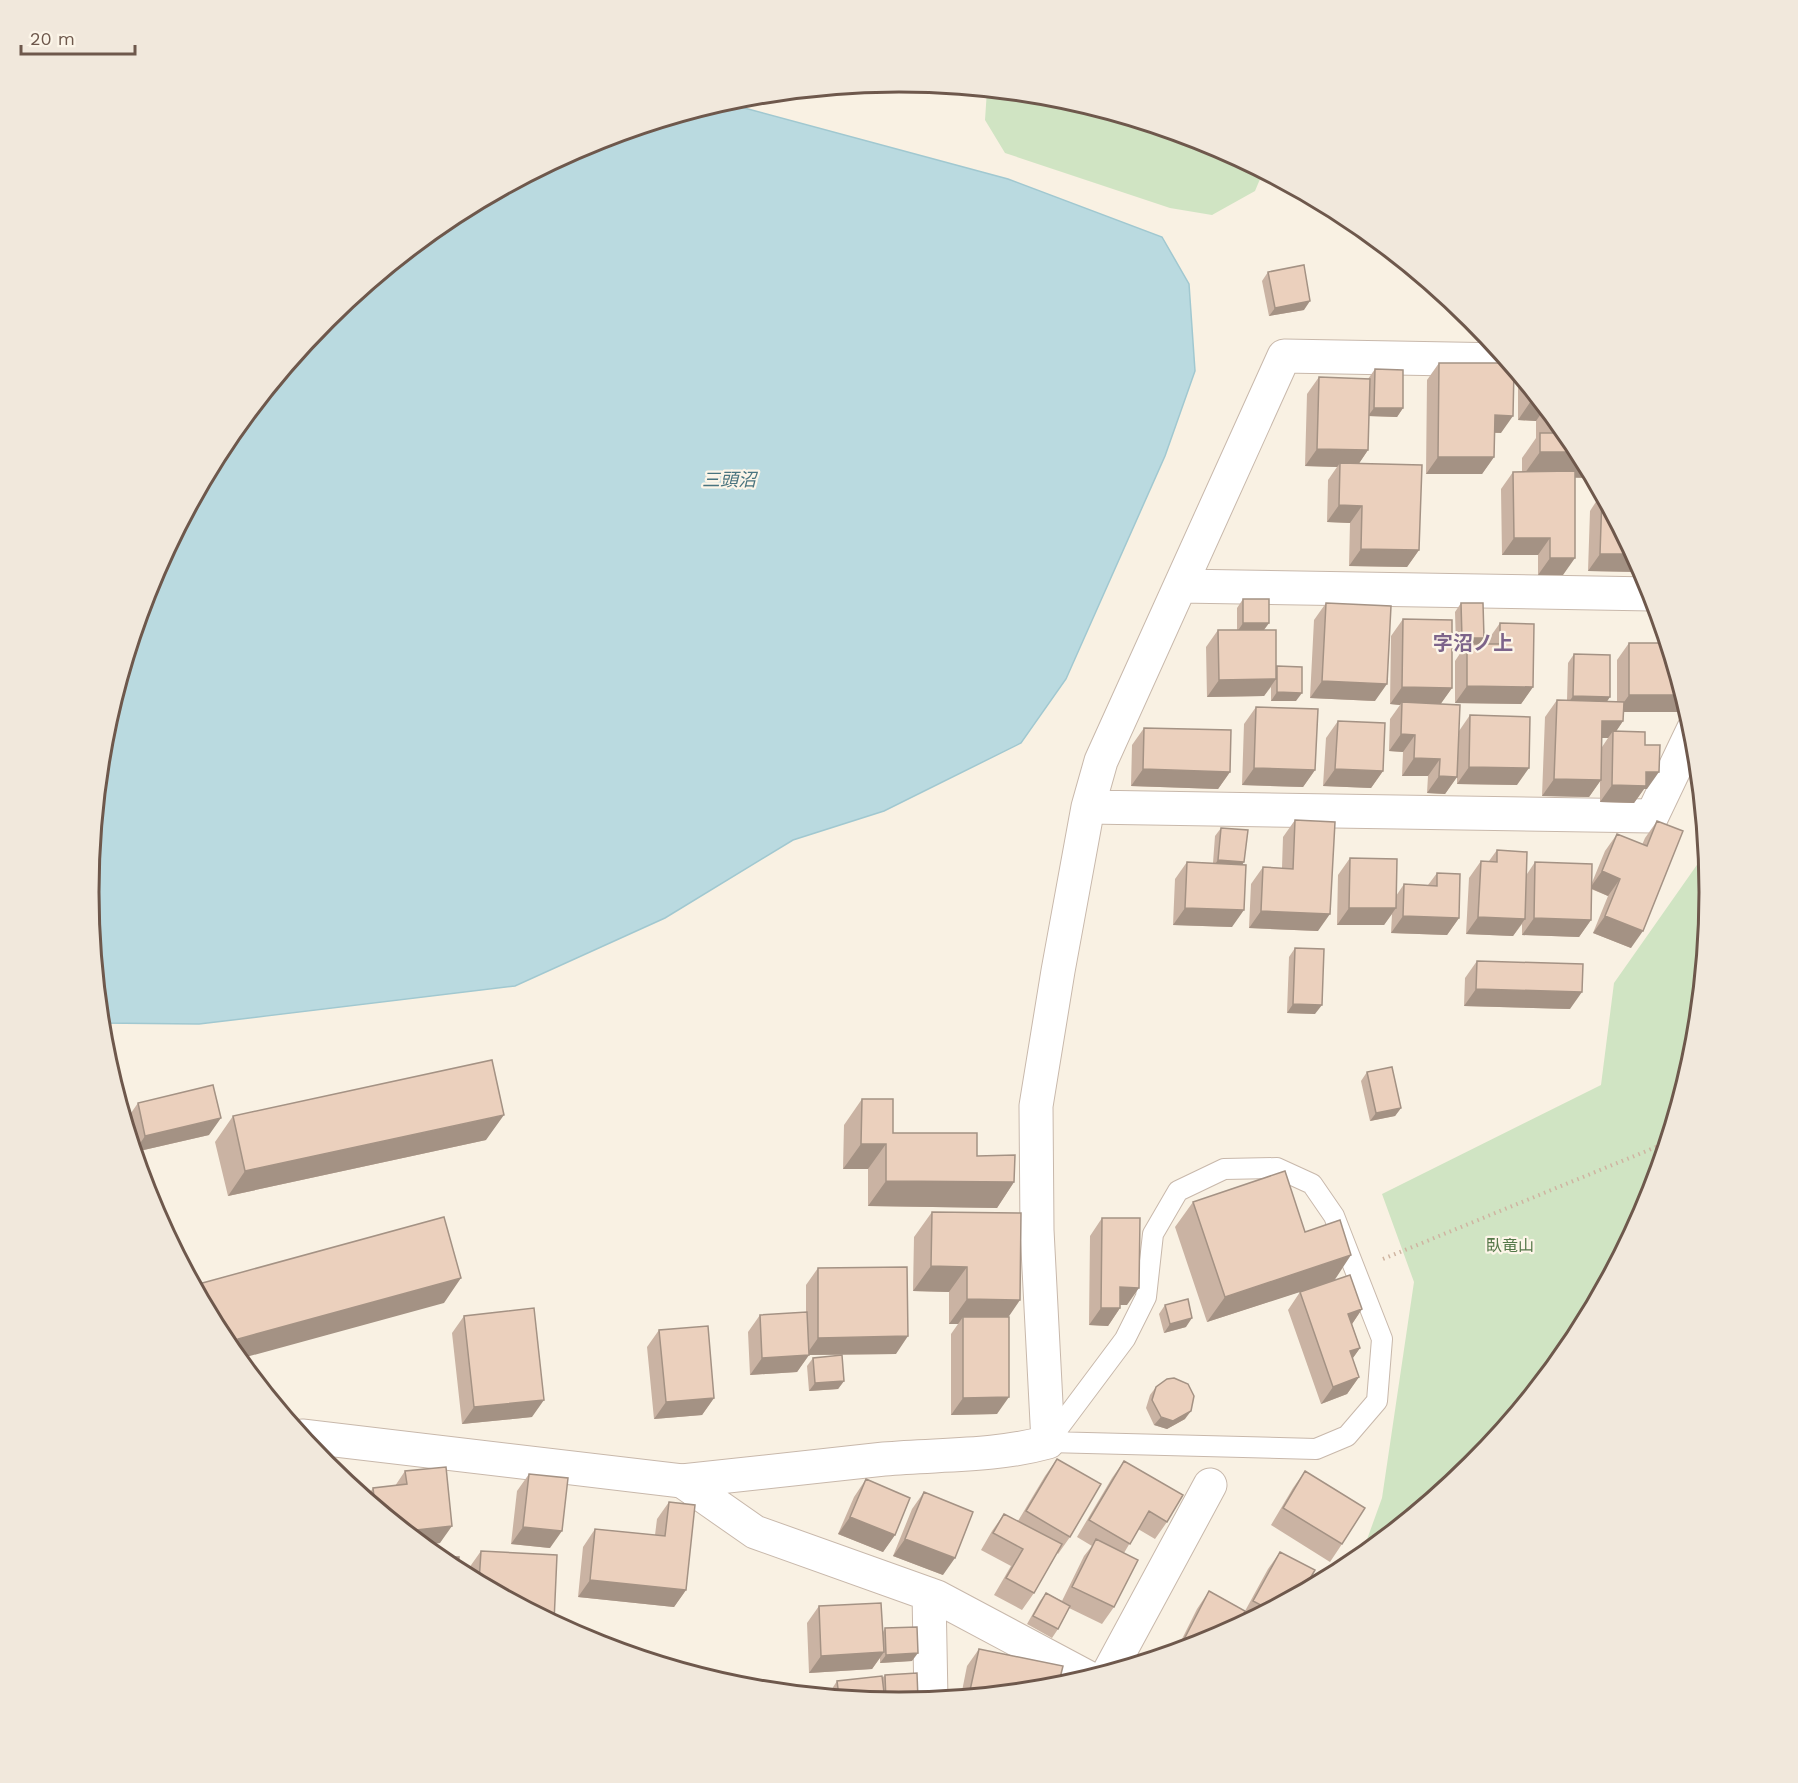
<svg xmlns="http://www.w3.org/2000/svg" width="1798" height="1783" font-family="'Work Sans','Noto Sans JP',sans-serif">
	<rect width="100%" height="100%" fill="#f9f1e3"/>
	<path fill="#d0e4c3" d="M 987,90 L 1057,97 L 1209,143 L 1263,172 L 1255,191 L 1212,215 L 1170,208 L 1005,153 L 985,120 Z
		M 1706,852 L 1709,892 L 1694,1050 L 1648,1202 L 1573,1342 L 1472,1465 L 1361,1556 L 1382,1498 L 1414,1282 L 1382,1194 L 1601,1085 L 1614,983 Z"/>
	<path fill="#badae0" stroke="#a1c8d0" stroke-width="1.5" d="M 722,102 L 1008,179 L 1162,237 L 1189,284 L 1195,371 L 1165,456 L 1066,679 L 1021,743 L 884,811 L 793,840 L 665,918 L 515,986 L 199,1024 L 101,1023 L 89,891 L 104,733 L 150,581 L 225,441 L 326,318 L 449,217 L 589,143 Z"/>
	<g fill="none" stroke-linecap="round" stroke-linejoin="round">
		<defs>
			<path id="service" d="M 1277,1168 L 1312,1184 L 1334,1216 L 1382,1339 L 1377,1401 L 1347,1436 L 1316,1449 L 1048,1442 L 1125,1339 L 1146,1297 L 1153,1234 L 1178,1191 L 1224,1169 Z"/>
			<path id="minor" d="M 1180,586 L 1652,594
				M 1088,807 L 1652,816 L 1693,730
				M 682,1481 C 749,1474 816,1466 884,1459 C 939,1454 994,1457 1048,1442 L 1037,1230 L 1036,1106 L 1058,971 L 1088,807 L 1101,761 L 1284,356 L 1507,360
				M 682,1481 L 755,1532 L 937,1597 L 1087,1677
				M 929,1594 L 931,1699
				M 1110,1670 L 1210,1485"/>
			<path id="tertiary" d="M 302,1436 L 682,1481"/>
		</defs>
		<use href="#service" stroke="#c8b8ab" stroke-width="22"/>
		<use href="#minor" stroke="#c8b8ab" stroke-width="35"/>
		<use href="#tertiary" stroke="#c8b8ab" stroke-width="35"/>
		<path stroke="#cfb4a1" stroke-width="4" stroke-dasharray="1.5 4.5" stroke-linecap="butt" d="M 1383,1259 L 1666,1143"/>
		<use href="#service" stroke="#fff" stroke-width="20"/>
		<use href="#minor" stroke="#fff" stroke-width="33"/>
		<use href="#tertiary" stroke="#fff" stroke-width="33"/>
	</g>
	<path fill="#cab3a3" fill-rule="evenodd" d="M 1268,272 L 1304,310 L 1269,316 L 1262,281 Z
		M 1439,363 L 1501,433 L 1495,433 L 1494,457 L 1482,474 L 1426,474 L 1427,380 Z
		M 1375,369 L 1403,408 L 1397,417 L 1369,416 L 1368,450 L 1359,463 L 1419,550 L 1407,567 L 1349,566 L 1350,523 L 1327,522 L 1328,480 L 1337,467 L 1305,466 L 1307,394 L 1319,377 L 1368,379 Z
		M 1522,379 L 1573,441 L 1592,478 L 1575,477 L 1563,575 L 1538,575 L 1538,555 L 1502,555 L 1501,489 L 1513,472 L 1522,472 L 1522,458 L 1536,438 L 1536,421 L 1518,420 L 1518,384 Z
		M 1601,494 L 1640,568 L 1638,572 L 1588,571 L 1590,511 Z
		M 1243,599 L 1269,623 L 1264,630 L 1276,667 L 1277,666 L 1296,701 L 1271,701 L 1271,687 L 1264,696 L 1207,697 L 1206,647 L 1218,630 L 1237,630 L 1237,608 Z
		M 1326,603 L 1375,701 L 1310,698 L 1314,620 Z
		M 1461,603 L 1484,638 L 1479,644 L 1488,644 L 1488,640 L 1500,623 L 1533,687 L 1521,704 L 1455,703 L 1455,661 L 1465,646 L 1456,646 L 1455,612 Z
		M 1403,619 L 1452,688 L 1440,704 L 1459,731 L 1470,715 L 1517,785 L 1457,784 L 1457,777 L 1445,794 L 1427,793 L 1428,776 L 1402,776 L 1403,752 L 1389,751 L 1390,719 L 1400,705 L 1390,704 L 1391,636 Z
		M 1629,643 L 1685,712 L 1623,712 L 1623,721 L 1616,731 L 1645,745 L 1647,789 L 1644,789 L 1634,803 L 1600,802 L 1600,781 L 1589,797 L 1542,796 L 1545,717 L 1557,700 L 1567,700 L 1568,663 L 1574,654 L 1607,701 L 1617,701 L 1617,660 ZM 1602,738 L 1608,738 L 1602,747 Z
		M 1256,707 L 1315,770 L 1303,787 L 1242,785 L 1244,724 Z
		M 1338,721 L 1383,771 L 1371,788 L 1323,786 L 1326,738 Z
		M 1144,728 L 1230,772 L 1218,789 L 1131,786 L 1132,745 Z
		M 1295,820 L 1318,931 L 1249,928 L 1251,884 L 1263,867 L 1282,868 L 1283,837 Z
		M 1657,821 L 1631,948 L 1593,933 L 1608,896 L 1591,889 L 1591,920 L 1579,937 L 1522,935 L 1522,924 L 1513,936 L 1466,934 L 1469,878 L 1481,861 L 1489,861 L 1497,850 L 1527,874 L 1535,862 L 1591,885 L 1605,851 L 1617,834 L 1642,845 L 1645,838 Z
		M 1221,828 L 1243,864 L 1232,927 L 1173,925 L 1175,879 L 1187,862 L 1213,863 L 1215,836 Z
		M 1350,858 L 1396,896 L 1404,884 L 1428,885 L 1437,873 L 1459,918 L 1447,935 L 1391,933 L 1392,914 L 1384,925 L 1337,925 L 1338,875 Z
		M 1295,948 L 1315,1014 L 1287,1013 L 1289,957 Z
		M 1477,961 L 1570,1009 L 1464,1006 L 1465,978 Z
		M 1367,1072 L 1401,1108 L 1395,1116 L 1370,1121 L 1361,1081 Z
		M 862,1099 L 893,1133 L 977,1156 L 1014,1182 L 997,1208 L 868,1206 L 868,1169 L 843,1169 L 844,1125 Z
		M 138,1103 L 209,1135 L 135,1152 L 126,1120 Z
		M 233,1116 L 486,1140 L 228,1196 L 215,1142 Z
		M 1193,1202 L 1334,1281 L 1362,1309 L 1352,1324 L 1360,1348 L 1352,1359 L 1359,1377 L 1347,1394 L 1321,1404 L 1288,1310 L 1300,1292 L 1332,1281 L 1207,1322 L 1175,1227 Z
		M 932,1212 L 1008,1317 L 997,1414 L 951,1415 L 951,1334 L 958,1324 L 949,1324 L 949,1292 L 913,1291 L 914,1237 Z
		M 1102,1218 L 1127,1305 L 1120,1305 L 1120,1308 L 1108,1326 L 1089,1325 L 1090,1236 Z
		M 818,1268 L 896,1354 L 809,1355 L 797,1372 L 750,1375 L 748,1332 L 760,1315 L 806,1312 L 806,1285 Z
		M 1165,1305 L 1186,1327 L 1164,1333 L 1159,1314 Z
		M 464,1316 L 532,1417 L 462,1424 L 452,1333 Z
		M 659,1330 L 714,1398 L 702,1415 L 654,1419 L 647,1347 Z
		M 813,1358 L 844,1381 L 838,1389 L 809,1391 L 807,1366 Z
		M 1156,1387 L 1185,1419 L 1167,1429 L 1154,1425 L 1146,1408 L 1150,1395 Z
		M 1484,1442 L 1489,1444 L 1469,1467 L 1473,1460 Z
		M 1057,1459 L 1070,1537 L 1058,1554 L 1057,1553 L 1034,1593 L 1022,1610 L 994,1595 L 1011,1566 L 981,1550 L 992,1531 L 1004,1514 L 1018,1521 L 1045,1476 Z
		M 1124,1461 L 1167,1522 L 1155,1539 L 1138,1529 L 1124,1553 L 1114,1607 L 1102,1624 L 1069,1608 L 1058,1629 L 1052,1638 L 1027,1624 L 1040,1601 L 1046,1593 L 1062,1601 L 1084,1556 L 1092,1546 L 1077,1537 L 1112,1478 Z
		M 405,1471 L 440,1543 L 424,1545 L 366,1498 L 373,1488 L 395,1486 Z
		M 1305,1471 L 1342,1544 L 1330,1562 L 1271,1525 L 1293,1488 Z
		M 529,1474 L 550,1548 L 511,1544 L 517,1491 Z
		M 866,1479 L 895,1535 L 883,1552 L 838,1534 L 854,1497 Z
		M 924,1492 L 943,1575 L 893,1556 L 912,1509 Z
		M 669,1502 L 686,1590 L 674,1607 L 578,1597 L 583,1547 L 595,1529 L 655,1535 L 657,1519 Z
		M 481,1551 L 554,1622 L 469,1576 L 469,1568 Z
		M 1280,1552 L 1304,1589 L 1246,1621 L 1241,1618 L 1209,1640 L 1176,1651 L 1197,1609 L 1209,1591 L 1245,1611 L 1268,1569 Z
		M 819,1606 L 883,1632 L 885,1628 L 912,1661 L 880,1663 L 880,1658 L 872,1669 L 809,1673 L 807,1623 Z
		M 979,1649 L 1059,1682 L 1057,1686 L 961,1696 L 967,1666 Z
		M 885,1675 L 899,1702 L 828,1695 L 837,1681 L 882,1678 Z"/>
	<path fill="#a49284" d="M 1310,301 L 1304,310 L 1269,316 L 1275,308 Z
		M 1535,395 L 1545,408 L 1536,421 L 1518,420 Z
		M 1374,408 L 1403,408 L 1397,417 L 1368,416 Z
		M 1495,415 L 1513,416 L 1501,433 L 1483,432 Z
		M 1317,449 L 1368,450 L 1356,468 L 1340,463 L 1337,467 L 1305,466 Z
		M 1540,452 L 1579,452 L 1592,478 L 1522,477 Z
		M 1438,457 L 1494,457 L 1482,474 L 1426,474 Z
		M 1339,505 L 1362,506 L 1350,523 L 1327,522 Z
		M 1514,538 L 1550,538 L 1538,555 L 1502,555 Z
		M 1361,549 L 1419,550 L 1407,567 L 1349,566 Z
		M 1600,554 L 1633,554 L 1640,568 L 1638,572 L 1588,571 Z
		M 1550,558 L 1575,558 L 1563,575 L 1538,575 Z
		M 1243,623 L 1269,623 L 1263,631 L 1237,632 Z
		M 1462,638 L 1484,638 L 1478,646 L 1467,644 L 1465,646 L 1456,646 Z
		M 1276,679 L 1264,696 L 1207,697 L 1219,680 Z
		M 1322,681 L 1387,684 L 1375,701 L 1310,698 Z
		M 1467,686 L 1533,687 L 1521,704 L 1455,703 Z
		M 1402,687 L 1452,688 L 1440,705 L 1402,702 L 1400,705 L 1390,704 Z
		M 1277,692 L 1302,693 L 1296,701 L 1271,701 Z
		M 1629,695 L 1682,695 L 1687,710 L 1685,712 L 1617,712 Z
		M 1573,696 L 1610,697 L 1604,706 L 1567,705 Z
		M 1602,721 L 1623,721 L 1613,736 L 1613,731 L 1608,738 L 1590,738 Z
		M 1401,734 L 1415,735 L 1403,752 L 1389,751 Z
		M 1414,758 L 1440,759 L 1428,776 L 1402,776 Z
		M 1469,767 L 1529,768 L 1517,785 L 1457,784 Z
		M 1254,768 L 1315,770 L 1303,787 L 1242,785 Z
		M 1143,769 L 1230,772 L 1218,789 L 1131,786 Z
		M 1335,769 L 1383,771 L 1371,788 L 1323,786 Z
		M 1646,772 L 1659,772 L 1647,789 L 1644,789 L 1634,803 L 1600,802 L 1612,785 Z
		M 1439,776 L 1457,777 L 1445,794 L 1427,793 Z
		M 1554,779 L 1601,780 L 1589,797 L 1542,796 Z
		M 1218,860 L 1244,862 L 1238,871 L 1212,868 Z
		M 1602,871 L 1620,879 L 1608,896 L 1590,888 Z
		M 1185,908 L 1244,910 L 1232,927 L 1173,925 Z
		M 1349,908 L 1396,908 L 1384,925 L 1337,925 Z
		M 1261,911 L 1330,914 L 1318,931 L 1249,928 Z
		M 1403,916 L 1459,918 L 1447,935 L 1391,933 Z
		M 1605,916 L 1643,931 L 1631,948 L 1593,933 Z
		M 1478,917 L 1525,919 L 1513,936 L 1466,934 Z
		M 1534,918 L 1591,920 L 1579,937 L 1522,935 Z
		M 1476,989 L 1582,992 L 1570,1009 L 1464,1006 Z
		M 1293,1004 L 1322,1005 L 1315,1014 L 1287,1013 Z
		M 1401,1108 L 1395,1116 L 1370,1121 L 1376,1113 Z
		M 504,1115 L 486,1140 L 228,1196 L 245,1171 Z
		M 221,1118 L 209,1135 L 135,1152 L 135,1151 L 145,1136 Z
		M 861,1144 L 886,1144 L 868,1169 L 843,1169 Z
		M 886,1181 L 1014,1182 L 997,1208 L 868,1206 Z
		M 1351,1255 L 1334,1281 L 1207,1322 L 1225,1297 Z
		M 931,1266 L 967,1267 L 949,1292 L 913,1291 Z
		M 461,1278 L 444,1303 L 239,1359 L 231,1349 L 238,1339 Z
		M 1120,1287 L 1139,1288 L 1127,1305 L 1108,1305 Z
		M 967,1299 L 1020,1300 L 1003,1325 L 963,1317 L 958,1324 L 949,1324 Z
		M 1101,1308 L 1120,1308 L 1108,1326 L 1089,1325 Z
		M 1362,1309 L 1350,1327 L 1348,1314 Z
		M 1192,1318 L 1186,1327 L 1164,1333 L 1170,1324 Z
		M 908,1336 L 896,1354 L 806,1355 L 818,1338 Z
		M 1360,1348 L 1348,1365 L 1350,1351 Z
		M 809,1355 L 797,1372 L 750,1375 L 762,1358 Z
		M 1359,1377 L 1347,1394 L 1321,1404 L 1333,1387 Z
		M 844,1381 L 838,1389 L 809,1391 L 815,1383 Z
		M 1009,1397 L 997,1414 L 951,1415 L 963,1398 Z
		M 714,1398 L 702,1415 L 654,1419 L 666,1402 Z
		M 544,1400 L 532,1417 L 462,1424 L 474,1407 Z
		M 1191,1411 L 1185,1419 L 1167,1429 L 1154,1425 L 1161,1417 Z
		M 850,1517 L 895,1535 L 883,1552 L 838,1534 Z
		M 452,1526 L 440,1543 L 424,1545 L 407,1531 Z
		M 523,1527 L 562,1531 L 550,1548 L 511,1544 Z
		M 905,1539 L 955,1558 L 943,1575 L 893,1556 Z
		M 590,1580 L 686,1590 L 674,1607 L 578,1597 Z
		M 884,1652 L 872,1669 L 809,1673 L 821,1656 Z
		M 918,1653 L 912,1661 L 880,1663 L 886,1655 Z
		M 918,1699 L 917,1700 L 899,1702 L 886,1701 Z"/>
	<path fill="#ebd0bd" stroke="#a49284" stroke-width="1.5" d="M 1304,265 L 1310,301 L 1275,308 L 1268,272 Z
		M 1439,363 L 1509,363 L 1514,369 L 1513,416 L 1495,415 L 1494,457 L 1438,457 Z
		M 1375,369 L 1403,370 L 1403,408 L 1374,408 Z
		M 1319,377 L 1370,379 L 1368,450 L 1317,449 Z
		M 1554,418 L 1573,441 L 1579,452 L 1540,452 L 1540,433 L 1553,433 Z
		M 1340,463 L 1422,465 L 1419,550 L 1361,549 L 1362,506 L 1339,505 Z
		M 1575,471 L 1575,558 L 1550,558 L 1550,538 L 1514,538 L 1513,472 Z
		M 1602,495 L 1633,554 L 1600,554 Z
		M 1243,599 L 1269,599 L 1269,623 L 1243,623 Z
		M 1326,603 L 1391,606 L 1387,684 L 1322,681 Z
		M 1461,603 L 1483,603 L 1484,638 L 1462,638 Z
		M 1403,619 L 1452,620 L 1452,688 L 1402,687 Z
		M 1500,623 L 1534,624 L 1533,687 L 1467,686 L 1467,644 L 1500,644 Z
		M 1218,630 L 1276,630 L 1276,679 L 1219,680 Z
		M 1629,643 L 1667,643 L 1682,695 L 1629,695 Z
		M 1574,654 L 1610,655 L 1610,697 L 1573,696 Z
		M 1277,666 L 1302,667 L 1302,693 L 1277,692 Z
		M 1557,700 L 1624,702 L 1623,721 L 1602,721 L 1601,780 L 1554,779 Z
		M 1402,702 L 1460,705 L 1457,777 L 1439,776 L 1440,759 L 1414,758 L 1415,735 L 1401,734 Z
		M 1256,707 L 1318,709 L 1315,770 L 1254,768 Z
		M 1470,715 L 1530,717 L 1529,768 L 1469,767 Z
		M 1338,721 L 1385,723 L 1383,771 L 1335,769 Z
		M 1144,728 L 1231,730 L 1230,772 L 1143,769 Z
		M 1613,731 L 1645,732 L 1645,745 L 1660,745 L 1659,772 L 1646,772 L 1646,786 L 1612,785 Z
		M 1295,820 L 1335,822 L 1330,914 L 1261,911 L 1263,867 L 1293,869 Z
		M 1657,821 L 1683,831 L 1643,931 L 1605,916 L 1620,879 L 1602,871 L 1617,834 L 1647,846 Z
		M 1221,828 L 1248,830 L 1244,862 L 1218,860 Z
		M 1497,850 L 1527,852 L 1525,919 L 1478,917 L 1481,861 L 1497,862 Z
		M 1350,858 L 1397,859 L 1396,908 L 1349,908 Z
		M 1187,862 L 1246,865 L 1244,910 L 1185,908 Z
		M 1535,862 L 1592,864 L 1591,920 L 1534,918 Z
		M 1437,873 L 1460,874 L 1459,918 L 1403,916 L 1404,884 L 1437,886 Z
		M 1295,948 L 1324,949 L 1322,1005 L 1293,1004 Z
		M 1477,961 L 1583,964 L 1582,992 L 1476,989 Z
		M 492,1060 L 504,1115 L 245,1171 L 233,1116 Z
		M 1392,1067 L 1401,1108 L 1376,1113 L 1367,1072 Z
		M 213,1085 L 221,1118 L 145,1136 L 138,1103 Z
		M 862,1099 L 893,1099 L 893,1133 L 977,1133 L 977,1156 L 1015,1155 L 1014,1182 L 886,1181 L 886,1144 L 861,1144 Z
		M 1285,1171 L 1305,1232 L 1340,1220 L 1351,1255 L 1225,1297 L 1193,1202 Z
		M 932,1212 L 1021,1213 L 1020,1300 L 967,1299 L 967,1267 L 931,1266 Z
		M 444,1217 L 461,1278 L 238,1339 L 241,1351 L 234,1353 L 225,1341 L 195,1285 Z
		M 1102,1218 L 1140,1218 L 1139,1288 L 1120,1287 L 1120,1308 L 1101,1308 Z
		M 907,1267 L 908,1336 L 818,1338 L 818,1268 Z
		M 1350,1275 L 1362,1309 L 1348,1314 L 1360,1348 L 1350,1351 L 1359,1377 L 1333,1387 L 1300,1292 Z
		M 1188,1299 L 1192,1318 L 1170,1324 L 1165,1305 Z
		M 534,1308 L 544,1400 L 474,1407 L 464,1316 Z
		M 807,1312 L 809,1355 L 762,1358 L 760,1315 Z
		M 963,1317 L 1009,1317 L 1009,1397 L 963,1398 Z
		M 708,1326 L 714,1398 L 666,1402 L 659,1330 Z
		M 842,1355 L 844,1381 L 815,1383 L 813,1358 Z
		M 1174,1378 L 1188,1384 L 1194,1396 L 1191,1411 L 1173,1421 L 1161,1417 L 1152,1400 L 1156,1387 L 1167,1379 Z
		M 1484,1442 L 1489,1444 L 1478,1457 Z
		M 1057,1459 L 1101,1484 L 1070,1537 L 1026,1511 Z
		M 1124,1461 L 1183,1495 L 1167,1522 L 1149,1511 L 1130,1544 L 1089,1520 Z
		M 446,1467 L 452,1526 L 407,1531 L 375,1505 L 373,1488 L 407,1484 L 405,1471 Z
		M 1305,1471 L 1365,1508 L 1342,1544 L 1283,1508 Z
		M 529,1474 L 568,1478 L 562,1531 L 523,1527 Z
		M 866,1479 L 910,1498 L 895,1535 L 850,1517 Z
		M 924,1492 L 973,1512 L 955,1558 L 905,1539 Z
		M 669,1502 L 695,1505 L 686,1590 L 590,1580 L 595,1529 L 665,1536 Z
		M 1004,1514 L 1062,1544 L 1034,1593 L 1006,1578 L 1023,1549 L 993,1533 Z
		M 1096,1539 L 1138,1560 L 1114,1607 L 1072,1587 Z
		M 481,1551 L 557,1555 L 554,1622 L 479,1582 Z
		M 1280,1552 L 1315,1570 L 1304,1589 L 1268,1609 L 1253,1601 Z
		M 438,1557 L 459,1557 L 458,1571 L 448,1565 Z
		M 1209,1591 L 1245,1611 L 1238,1625 L 1209,1640 L 1179,1649 Z
		M 1046,1593 L 1070,1606 L 1058,1629 L 1033,1616 Z
		M 881,1603 L 884,1652 L 821,1656 L 819,1606 Z
		M 917,1627 L 918,1653 L 886,1655 L 885,1628 Z
		M 979,1649 L 1063,1666 L 1059,1682 L 1066,1684 L 1057,1686 L 969,1695 Z
		M 917,1673 L 918,1699 L 886,1701 L 885,1675 Z
		M 882,1676 L 885,1701 L 839,1696 L 837,1681 Z"/>
	<g text-anchor="middle" stroke-width="4.5" stroke-linejoin="round" paint-order="stroke">
		<g font-size="16" fill="#557849" stroke="#fcf5e8">
			<text x="1510" y="1251">臥竜山</text>
		</g>
		<g font-size="18" font-style="italic" fill="#49747f" stroke="#fcf5e8">
			<text x="729" y="486">三頭沼</text>
		</g>
		<g font-size="20" font-weight="bold" fill="#7d648a" stroke="#fcf5e8">
			<text x="1473" y="650">字沼ノ上</text>
		</g>
	</g>
	<path d="M0 0H1798V1783H0ZM99 892a800 800 0 1 1 1600 0a800 800 0 1 1-1600 0Z" fill="#f1e8dc" fill-rule="evenodd"/>
	<path fill="none" stroke="#6e584c" stroke-width="3" d="M99 892a800 800 0 1 1 1600 0a800 800 0 1 1-1600 0Z"/>
	<path d="M21 45v9h114v-9" fill="none" stroke="#6e584c" stroke-width="3"/>
	<text x="30" y="45" font-size="18" fill="#6e584c" stroke="#fcf5e8" stroke-width="4.5" paint-order="stroke">20 m</text>
</svg>
